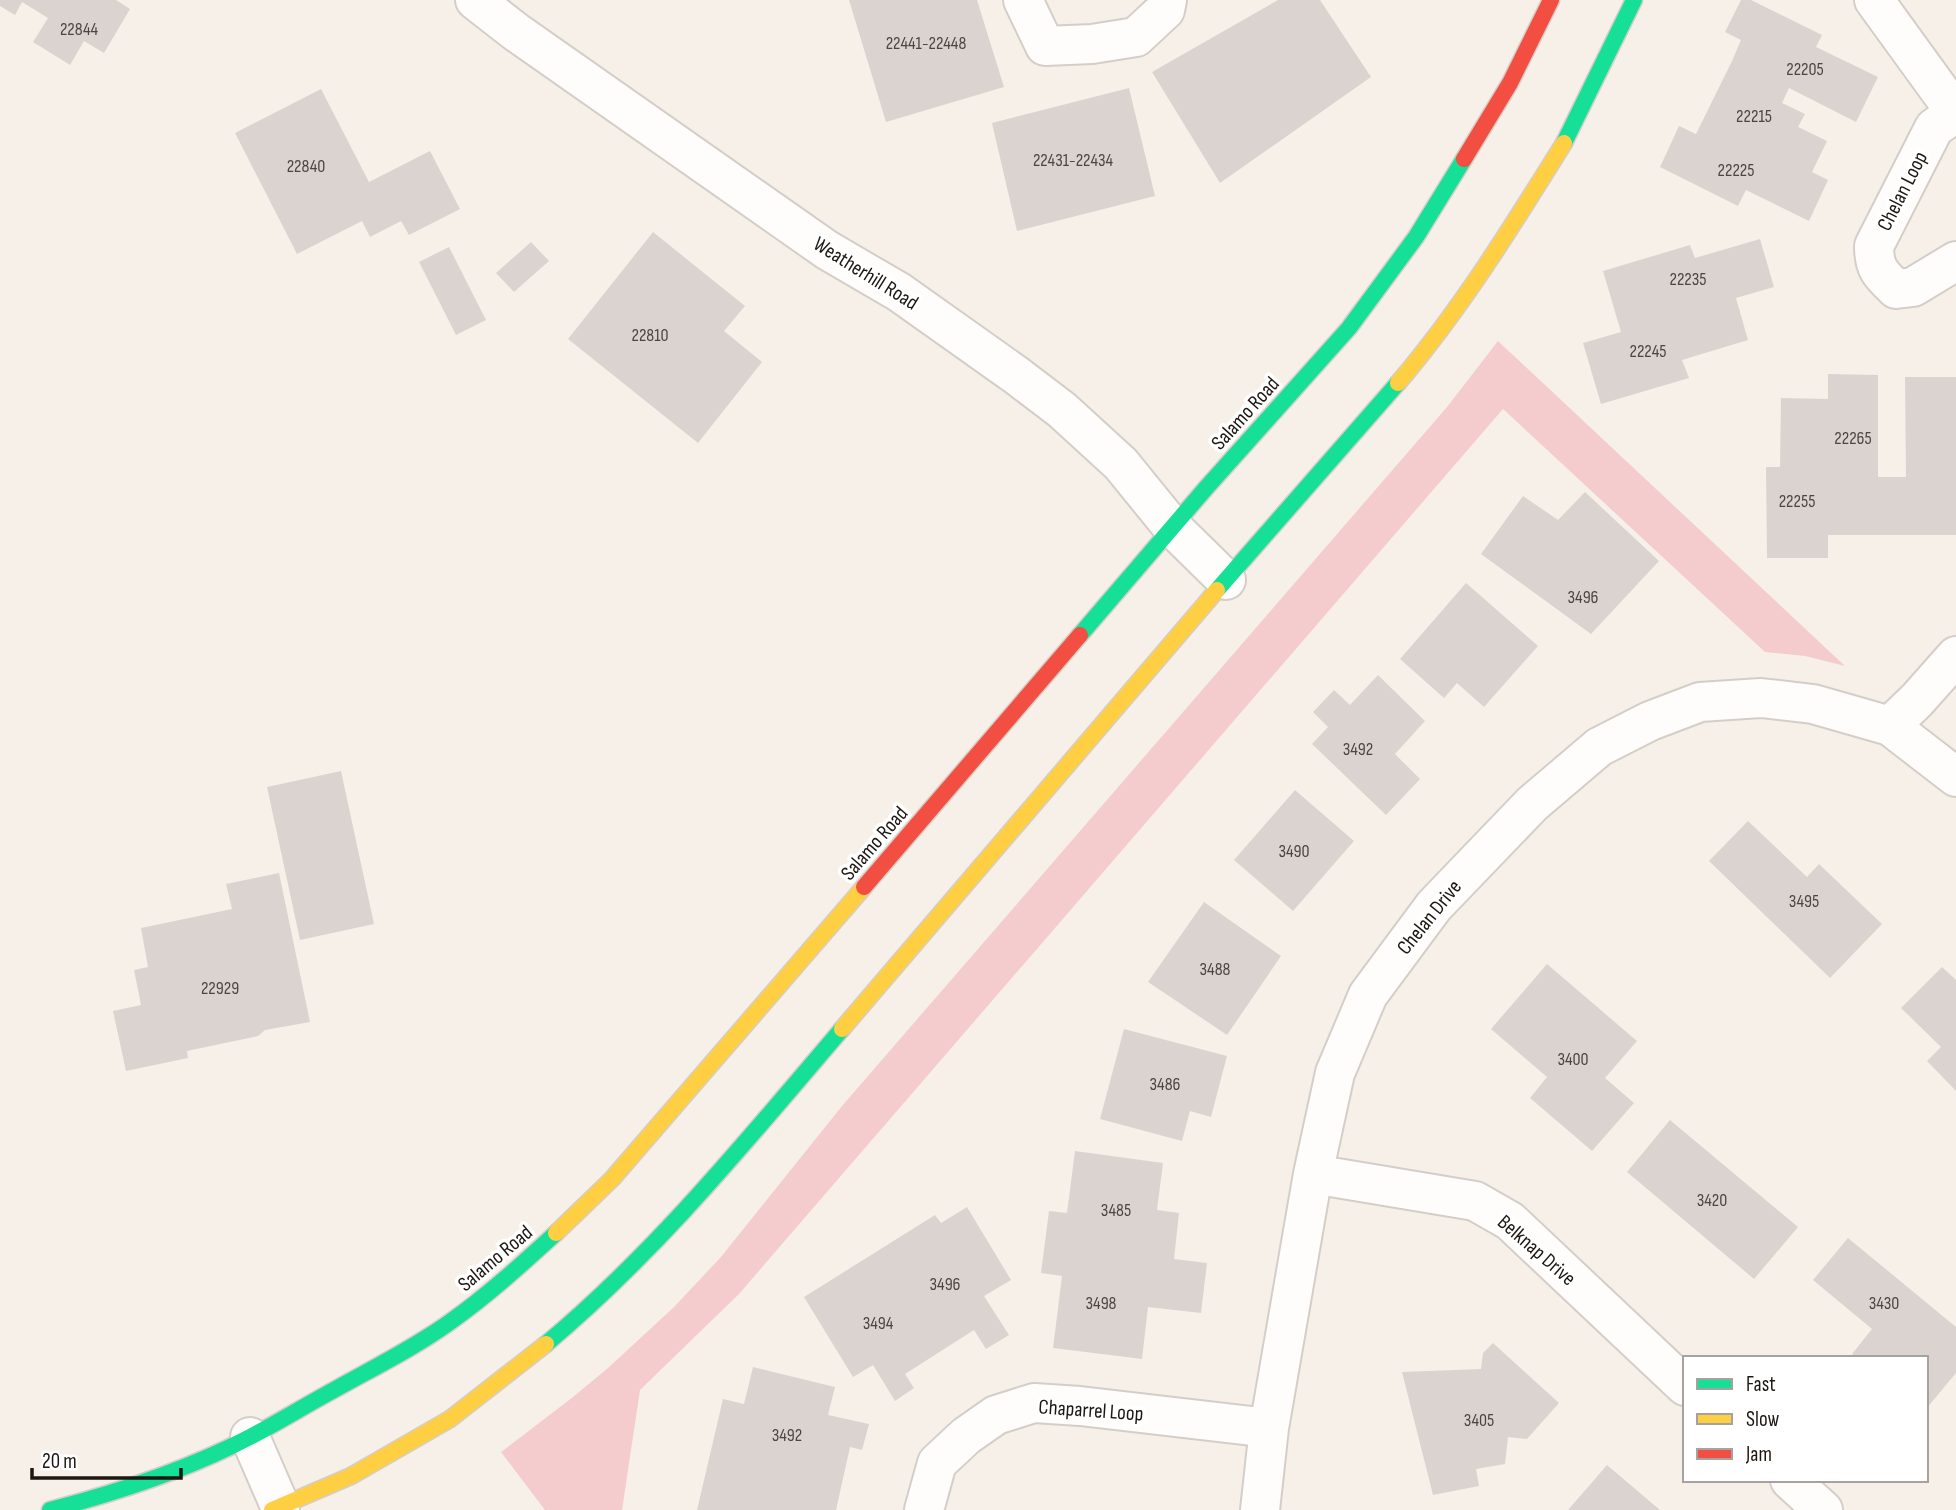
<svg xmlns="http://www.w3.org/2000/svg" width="1956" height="1510" font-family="'Sofia Sans Condensed',sans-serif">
	<rect width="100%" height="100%" fill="#f7f0e9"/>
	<path fill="#f5cccd" d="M 1498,341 L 1845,666 L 1805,656 L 1765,652 L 1503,409 L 739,1294 L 640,1390 L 622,1510 L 545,1510 L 501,1452 L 573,1397 L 608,1368 L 674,1307 L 720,1258 L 842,1106 L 1447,407 Z"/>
	<path fill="#dbd3cf" d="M 0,0 L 116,0 L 130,9 L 104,53 L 84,41 L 70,65 L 33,42 L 48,18 L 22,2 L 15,15 L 0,6 Z
		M 849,0 L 977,0 L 1004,87 L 886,122 Z
		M 1278,0 L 1320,0 L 1371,77 L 1220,183 L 1152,72 Z
		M 1741,0 L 1751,0 L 1822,35 L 1816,47 L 1878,77 L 1856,122 L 1789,88 L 1782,103 L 1805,114 L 1798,127 L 1827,141 L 1812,172 L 1828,180 L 1809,221 L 1746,190 L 1738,206 L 1660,167 L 1679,126 L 1696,134 L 1732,61 L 1741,40 L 1725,32 Z
		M 1129,88 L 1155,196 L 1017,231 L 992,123 Z
		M 321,89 L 369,182 L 430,151 L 460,209 L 409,235 L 401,221 L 370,237 L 362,221 L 297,254 L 235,133 Z
		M 653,232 L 745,306 L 724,331 L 762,362 L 698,443 L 568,339 Z
		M 1760,239 L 1774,287 L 1736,298 L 1748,340 L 1682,360 L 1689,378 L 1601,404 L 1583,343 L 1621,332 L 1603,271 L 1690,245 L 1695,258 Z
		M 531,242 L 549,261 L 514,292 L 496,273 Z
		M 449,247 L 486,320 L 456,335 L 419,262 Z
		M 1828,374 L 1878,375 L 1878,477 L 1906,477 L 1905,377 L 1956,377 L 1956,535 L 1828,535 L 1828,558 L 1767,558 L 1766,467 L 1780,467 L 1781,398 L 1828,399 Z
		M 1585,492 L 1659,561 L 1591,634 L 1481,554 L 1523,496 L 1558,520 Z
		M 1466,583 L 1538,646 L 1484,707 L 1457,683 L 1444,698 L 1400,659 Z
		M 1378,675 L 1425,721 L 1395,754 L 1420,779 L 1386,815 L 1312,744 L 1328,727 L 1313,712 L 1334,690 L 1350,705 Z
		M 341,771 L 374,924 L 300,940 L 267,787 Z
		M 1295,790 L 1354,841 L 1293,911 L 1234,860 Z
		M 1748,821 L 1807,877 L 1819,864 L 1882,924 L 1830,978 L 1709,861 Z
		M 279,873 L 310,1022 L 265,1030 L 258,1036 L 187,1051 L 188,1058 L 126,1071 L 113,1011 L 141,1005 L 134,970 L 148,967 L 141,928 L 232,909 L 226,884 Z
		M 1204,902 L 1281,956 L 1227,1035 L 1148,982 Z
		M 1547,964 L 1637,1041 L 1605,1078 L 1634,1103 L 1592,1151 L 1530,1098 L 1547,1077 L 1491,1029 Z
		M 1942,967 L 1956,980 L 1956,1091 L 1927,1061 L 1941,1047 L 1901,1008 Z
		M 1124,1029 L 1227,1056 L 1211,1117 L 1190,1111 L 1182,1141 L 1100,1119 Z
		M 1670,1120 L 1798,1227 L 1754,1279 L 1627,1172 Z
		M 1075,1151 L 1163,1163 L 1157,1210 L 1179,1213 L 1174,1259 L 1207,1263 L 1201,1313 L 1148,1307 L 1142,1359 L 1053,1348 L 1062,1276 L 1041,1273 L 1049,1211 L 1067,1213 Z
		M 967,1207 L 1011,1280 L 984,1296 L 1009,1335 L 986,1349 L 974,1330 L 905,1374 L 914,1388 L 895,1401 L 873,1365 L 853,1377 L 804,1297 L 935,1215 L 941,1223 Z
		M 1848,1238 L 1956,1327 L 1956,1373 L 1926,1409 L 1926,1358 L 1857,1358 L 1852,1354 L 1872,1329 L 1813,1280 Z
		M 1493,1343 L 1559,1403 L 1527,1439 L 1508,1437 L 1505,1464 L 1476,1469 L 1479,1486 L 1433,1495 L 1402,1372 L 1481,1369 L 1483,1353 Z
		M 753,1367 L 835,1387 L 828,1415 L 869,1424 L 862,1450 L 850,1447 L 836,1510 L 697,1510 L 723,1399 L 744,1404 Z
		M 1607,1465 L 1660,1510 L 1568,1510 Z"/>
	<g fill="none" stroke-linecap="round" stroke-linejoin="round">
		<defs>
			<path id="street" d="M 475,0 L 516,32 L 827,250 L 899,292 L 1016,375 L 1062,410 L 1121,464 L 1173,528 L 1226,580
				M 1023,0 L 1045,46 L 1092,44 L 1136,37 L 1165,10 L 1167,0
				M 1874,0 L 1956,113
				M 1955,113 L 1934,128 L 1874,246 C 1874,268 1880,274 1896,289 L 1913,287 L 1956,261
				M 1890,726 L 1917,700 L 1956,656
				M 1313,1174 L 1475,1201 L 1510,1221 L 1685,1386
				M 250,1437 L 280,1506 L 280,1510
				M 1790,1480 L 1823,1510
				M 924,1510 L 937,1463 L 966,1436 L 996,1415 L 1034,1403 L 1080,1406 L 1269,1428
				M 1260,1510 L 1269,1428 L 1313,1174 L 1335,1073 L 1368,995 L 1434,906 L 1532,804 L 1599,747 L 1650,721 L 1700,702 L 1761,698 L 1813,704 L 1890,726 L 1956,777"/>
			<path id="fast" d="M 1564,143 L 1634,0
				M 1217,590 L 1398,383
				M 1080,635 L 1206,488 L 1349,328 L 1416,237 L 1464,159
				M 546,1344 C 657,1251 748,1139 842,1029
				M 50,1510 C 119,1492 187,1470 250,1437 C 279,1422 306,1405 334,1390 C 373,1368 414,1348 450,1322 C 487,1296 522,1264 556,1233"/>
			<path id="slow" d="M 1398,383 C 1461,309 1513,225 1564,143
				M 842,1029 L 1217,590
				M 556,1233 L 612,1179 L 864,887
				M 272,1510 L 351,1476 L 450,1419 L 546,1344"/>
			<path id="jam" d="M 1464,159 L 1510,83 L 1551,0
				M 864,887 L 1080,635"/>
		</defs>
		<use href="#street" stroke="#d4cec8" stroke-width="42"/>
		<use href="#fast" stroke="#d4cec8" stroke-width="19"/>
		<use href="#slow" stroke="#d4cec8" stroke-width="19"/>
		<use href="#jam" stroke="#d4cec8" stroke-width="19"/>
		<use href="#street" stroke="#fefdfc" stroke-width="38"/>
		<use href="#fast" stroke="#16e098" stroke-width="16"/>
		<use href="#slow" stroke="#ffcf43" stroke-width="16"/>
		<use href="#jam" stroke="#f24e42" stroke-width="16"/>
	</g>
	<g text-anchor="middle" stroke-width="7" stroke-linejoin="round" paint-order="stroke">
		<g font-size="18" fill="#4c4641">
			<text x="79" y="35">22844</text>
			<text x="926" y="49">22441-22448</text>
			<text x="1805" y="75">22205</text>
			<text x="1754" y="122">22215</text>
			<text x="1073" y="166">22431-22434</text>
			<text x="306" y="172">22840</text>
			<text x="1736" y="176">22225</text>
			<text x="1688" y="285">22235</text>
			<text x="650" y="341">22810</text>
			<text x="1648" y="357">22245</text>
			<text x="1853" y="444">22265</text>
			<text x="1797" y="507">22255</text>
			<text x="1583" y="603">3496</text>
			<text x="1358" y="755">3492</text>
			<text x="1294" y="857">3490</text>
			<text x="1804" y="907">3495</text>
			<text x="1215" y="975">3488</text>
			<text x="220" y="994">22929</text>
			<text x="1573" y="1065">3400</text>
			<text x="1165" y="1090">3486</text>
			<text x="1712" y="1206">3420</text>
			<text x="1116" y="1216">3485</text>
			<text x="945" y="1290">3496</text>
			<text x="1101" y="1309">3498</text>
			<text x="1884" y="1309">3430</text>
			<text x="878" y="1329">3494</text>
			<text x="1479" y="1426">3405</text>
			<text x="787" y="1441">3492</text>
		</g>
		<g font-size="21" fill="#1d1712" stroke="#fff">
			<text transform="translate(1902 191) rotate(-63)" y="7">Chelan Loop</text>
			<text transform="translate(866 273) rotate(32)" y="7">Weatherhill Road</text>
			<text transform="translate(1245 413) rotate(-48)" y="7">Salamo Road</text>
			<text transform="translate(874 843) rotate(-49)" y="7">Salamo Road</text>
			<text transform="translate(1429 917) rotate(-51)" y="7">Chelan Drive</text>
			<text transform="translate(1537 1250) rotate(41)" y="7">Belknap Drive</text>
			<text transform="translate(495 1258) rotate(-40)" y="7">Salamo Road</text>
			<text transform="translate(1091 1410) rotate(4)" y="7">Chaparrel Loop</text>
		</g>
	</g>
	<rect x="1683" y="1356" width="245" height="126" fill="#ffffff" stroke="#a5a2a0" stroke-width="2"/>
	<rect x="1697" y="1379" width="35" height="10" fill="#16e098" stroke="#a5a2a0" stroke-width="2"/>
	<text x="1746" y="1391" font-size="21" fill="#1d1712">Fast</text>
	<rect x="1697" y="1414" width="35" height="10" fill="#ffcf43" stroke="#a5a2a0" stroke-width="2"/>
	<text x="1746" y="1426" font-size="21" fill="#1d1712">Slow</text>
	<rect x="1697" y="1449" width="35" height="10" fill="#f24e42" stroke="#a5a2a0" stroke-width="2"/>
	<text x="1746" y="1461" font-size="21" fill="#1d1712">Jam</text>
	<path d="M32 1468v10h149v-10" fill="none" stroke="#1d1712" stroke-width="3.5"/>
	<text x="42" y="1468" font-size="21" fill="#1d1712" stroke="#ffffff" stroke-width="5" paint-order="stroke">20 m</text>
</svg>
